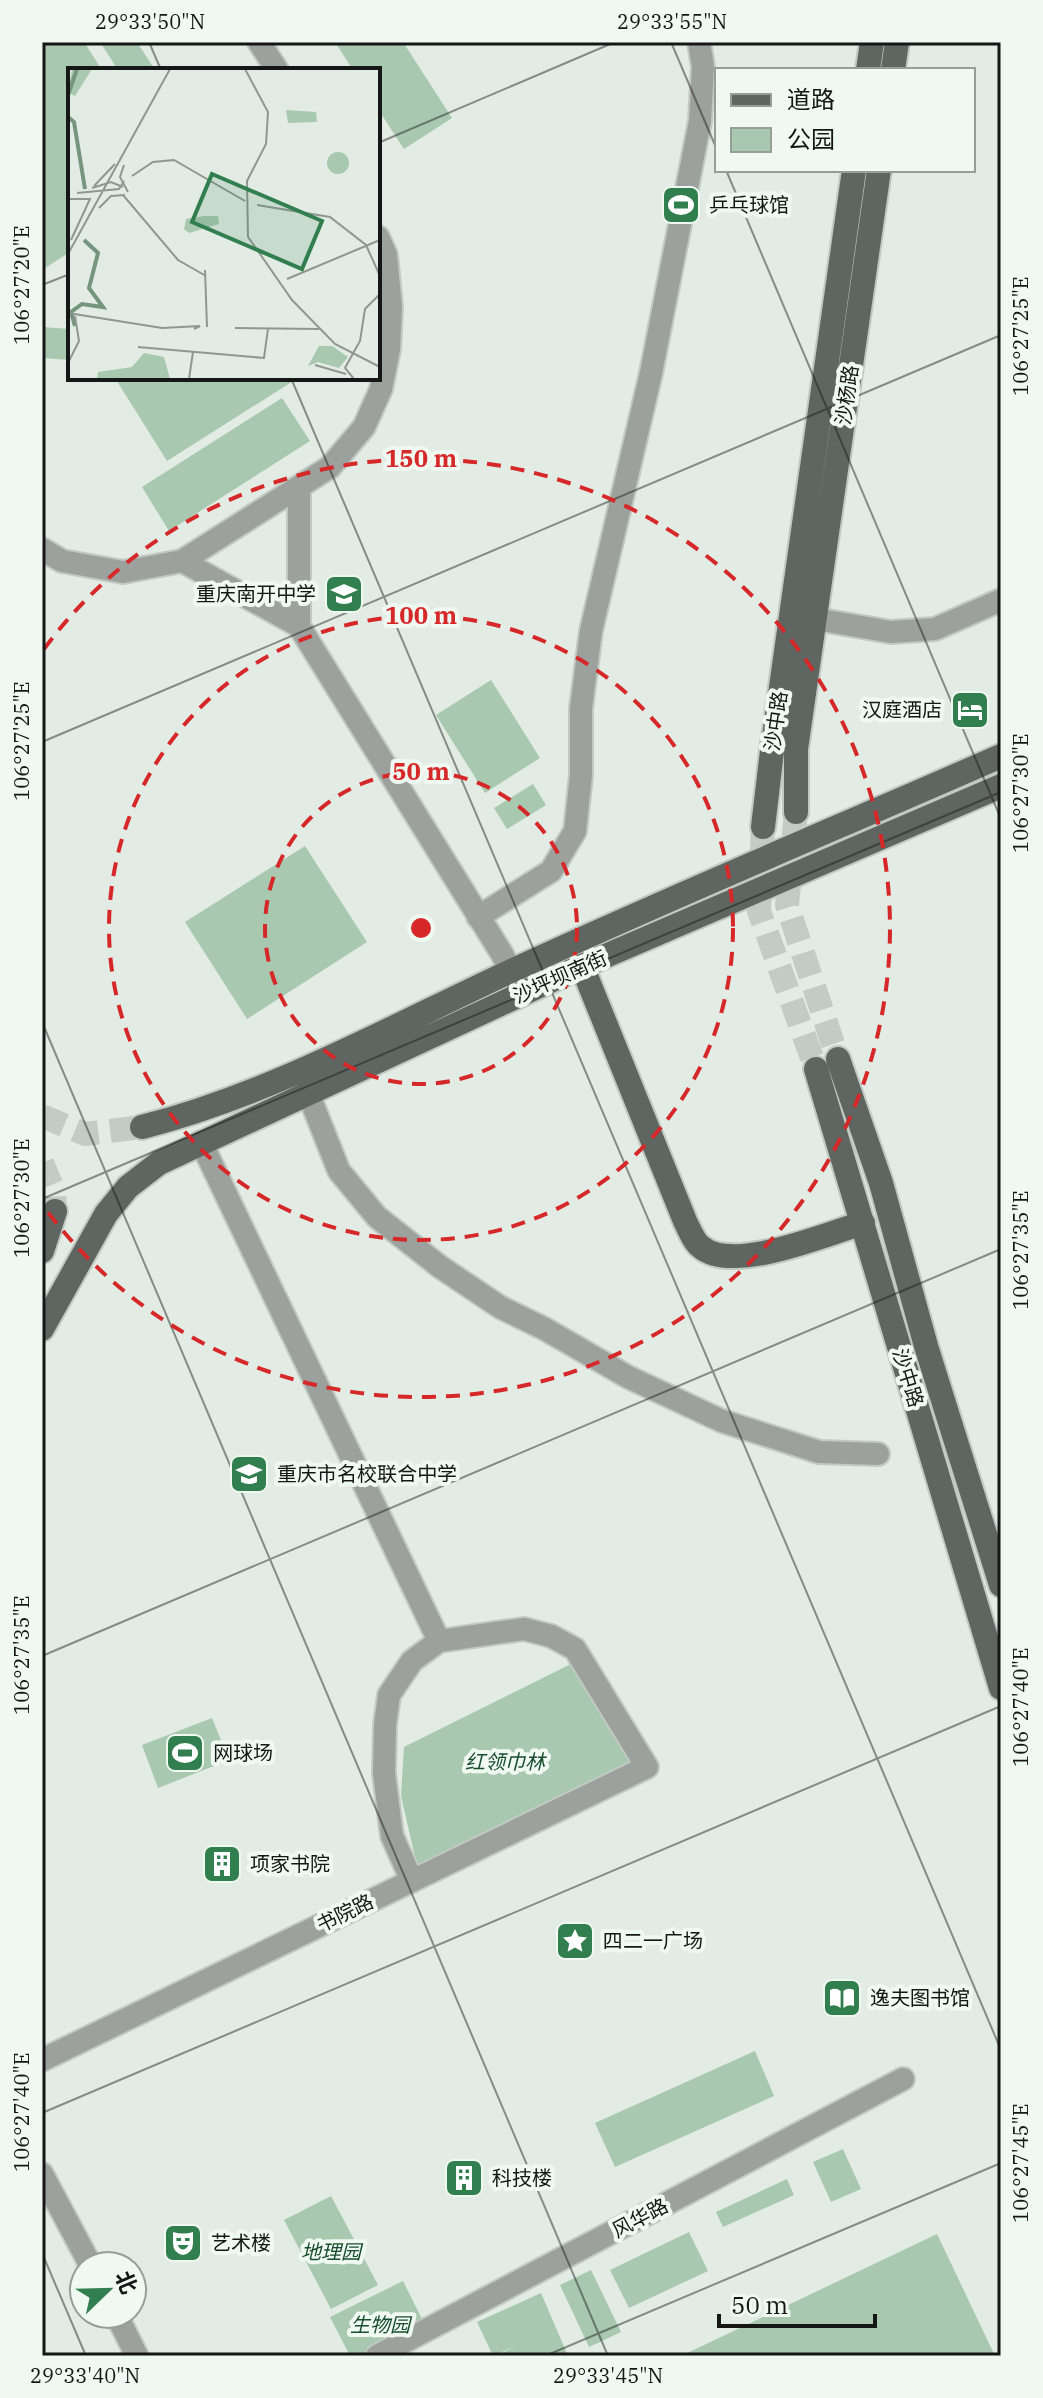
<svg xmlns="http://www.w3.org/2000/svg" width="1043" height="2398" font-family="'IBM Plex Serif','Noto Sans SC',serif">
	<rect width="100%" height="100%" fill="#e2ebe4"/>
	<path fill="#a8c8b0" d="M 42,42 L 84,42 L 102,70 L 70,70 L 70,252 L 42,270 Z
		M 100,42 L 137,42 L 155,70 L 118,70 Z
		M 335,42 L 403,42 L 452,118 L 404,149 L 378,109 L 378,70 L 353,70 Z
		M 42,327 L 70,329 L 70,360 L 42,358 Z
		M 115,378 L 298,378 L 167,461 Z
		M 282,398 L 310,441 L 169,531 L 142,487 Z
		M 491,680 L 540,758 L 485,793 L 436,715 Z
		M 533,784 L 546,805 L 507,829 L 494,808 Z
		M 305,846 L 367,942 L 247,1019 L 185,922 Z
		M 573,1663 L 638,1762 L 418,1870 L 401,1796 L 404,1747 Z
		M 212,1718 L 229,1760 L 158,1788 L 142,1745 Z
		M 755,2051 L 774,2096 L 615,2167 L 595,2123 Z
		M 843,2149 L 861,2189 L 831,2202 L 813,2162 Z
		M 787,2179 L 794,2195 L 723,2227 L 716,2212 Z
		M 331,2196 L 378,2285 L 331,2309 L 284,2220 Z
		M 689,2232 L 708,2271 L 629,2308 L 610,2270 Z
		M 937,2234 L 995,2356 L 681,2356 Z
		M 591,2270 L 621,2332 L 589,2347 L 560,2285 Z
		M 403,2281 L 429,2333 L 383,2356 L 350,2356 L 330,2317 Z
		M 541,2293 L 568,2356 L 496,2356 L 516,2346 L 493,2356 L 477,2322 Z"/>
	<g fill="none" stroke-linecap="round" stroke-linejoin="round">
		<path stroke="#c3cbc5" stroke-width="24" stroke-dasharray="24 12" stroke-linecap="butt" d="M 796,812 L 787,905 L 838,1059
			M 763,827 L 759,911 L 816,1069
			M 42,1116 L 85,1134 L 142,1127
			M 42,1163 L 54,1191 L 55,1211"/>
		<defs>
			<path id="minor" d="M 259,42 L 277,70
				M 299,487 L 299,626
				M 42,549 L 62,561 L 123,572 L 182,561 L 330,467 L 364,427 L 381,389 L 389,349 L 391,307 L 386,255 L 378,237
				M 182,561 L 299,626 L 502,954 L 523,994
				M 798,616 L 891,632 L 935,629 L 1001,600
				M 478,917 L 551,871 L 575,831 L 581,775 L 581,708 L 591,631 L 651,373 L 700,121 L 703,67 L 699,42
				M 308,1093 L 339,1171 L 377,1217 L 439,1266 L 500,1307 L 545,1329 L 628,1377 L 722,1421 L 819,1452 L 878,1454
				M 201,1142 L 439,1641
				M 42,2060 L 647,1767 L 575,1649 L 551,1636 L 524,1629 L 439,1641 L 412,1661 L 389,1695 L 385,1725 L 384,1773 L 392,1836 L 412,1881
				M 42,2174 L 91,2266
				M 116,2314 L 137,2356
				M 377,2356 L 903,2079"/>
			<path id="major" d="M 868,70 L 872,42
				M 893,70 L 897,42
				M 796,812 L 796,749 L 879,170
				M 763,827 L 772,751 L 854,170
				M 582,966 L 685,1221 C 689,1229 694,1242 701,1247 C 733,1274 826,1234 863,1223
				M 838,1059 L 881,1183 L 926,1346 L 1001,1585
				M 816,1069 L 1001,1688
				M 142,1127 C 271,1094 389,1028 509,972 C 671,897 837,828 1001,756
				M 42,1251 L 55,1211
				M 42,1329 L 106,1214 L 128,1187 L 159,1163 L 582,966 L 1001,786"/>
		</defs>
		<use href="#minor" stroke="#c1c9c3" stroke-width="26"/>
		<use href="#major" stroke="#c1c9c3" stroke-width="28"/>
		<use href="#minor" stroke="#9da19e" stroke-width="22"/>
		<use href="#major" stroke="#5f6661" stroke-width="24"/>
	</g>
	<path fill="none" stroke="#141715" stroke-width="2" stroke-opacity="0.45" d="M 149,42 L 161,70M 671,42 L 717,150M 378,143 L 615,42M 726,170 L 1001,819M 42,285 L 70,274M 291,378 L 1001,2050M 42,742 L 1001,335M 42,1022 L 608,2356M 42,1199 L 1001,792M 42,1656 L 1001,1249M 42,2113 L 1001,1706M 42,2253 L 86,2356M 545,2356 L 1001,2163"/>
	<g fill="none" stroke="#d62828" stroke-width="4" stroke-dasharray="14 10">
		<circle cx="421" cy="928" r="156"/>
		<circle cx="421" cy="928" r="312"/>
		<path d="M44 649A469 469 0 1 1 44 1207"/>
	</g>
	<defs>
		<symbol id="stadium-square" viewBox="-11 -11 22 22"><rect x="-9" y="-9" width="18" height="18" rx="4" fill="#317e4e" stroke="#eff8f1"/><path d="M0-5a6.5 5 0 1 0 0 10a6.5 5 0 1 0 0-10ZM-3.5-1.8h7v3.6h-7Z" fill="#fff"/></symbol>
		<symbol id="school-square" viewBox="-11 -11 22 22"><rect x="-9" y="-9" width="18" height="18" rx="4" fill="#317e4e" stroke="#eff8f1"/><path d="M0-5L7-2L0 1L-7-2ZM-4 1L0 2.5L4 1V4Q0 6-4 4Z" fill="#fff"/></symbol>
		<symbol id="hotel-square" viewBox="-11 -11 22 22"><rect x="-9" y="-9" width="18" height="18" rx="4" fill="#317e4e" stroke="#eff8f1"/><path d="M-6-4.5h1.5V1H6V5H4.5V3h-9V5H-6ZM-4 0a1.8 1.8 0 1 1 3.6 0ZM.5 0V-2.5h3Q6-2.5 6 0Z" fill="#fff"/></symbol>
		<symbol id="building-square" viewBox="-11 -11 22 22"><rect x="-9" y="-9" width="18" height="18" rx="4" fill="#317e4e" stroke="#eff8f1"/><path d="M-4-6H4V6H1V3H-1V6H-4ZM-2.5-4.3h1.7v1.8h-1.7ZM.8-4.3h1.7v1.8H.8ZM-2.5-1h1.7V.8h-1.7ZM.8-1h1.7V.8H.8Z" fill="#fff"/></symbol>
		<symbol id="sight-square" viewBox="-11 -11 22 22"><rect x="-9" y="-9" width="18" height="18" rx="4" fill="#317e4e" stroke="#eff8f1"/><path d="M0-6L1.8-2.2L6-1.7L2.9 1.2L3.7 5.4L0 3.3L-3.7 5.4L-2.9 1.2L-6-1.7L-1.8-2.2Z" fill="#fff"/></symbol>
		<symbol id="library-square" viewBox="-11 -11 22 22"><rect x="-9" y="-9" width="18" height="18" rx="4" fill="#317e4e" stroke="#eff8f1"/><path d="M-6-4Q-3-5.5-.7-3.5V5Q-3 3-6 4ZM6-4Q3-5.5 .7-3.5V5Q3 3 6 4Z" fill="#fff"/></symbol>
		<symbol id="theatre-square" viewBox="-11 -11 22 22"><rect x="-9" y="-9" width="18" height="18" rx="4" fill="#317e4e" stroke="#eff8f1"/><path d="M-5-5.5Q0-4 5-5.5V0Q5 5 0 6Q-5 5-5 0ZM-3.3-2.5H-1v1.5H-3.3ZM1-2.5H3.3v1.5H1ZM-2.8 1Q0 5.5 2.8 1Z" fill="#fff"/></symbol>
	</defs>
	<g fill-rule="evenodd">
		<use href="#stadium-square" x="659" y="183" width="44" height="44"/>
		<use href="#school-square" x="322" y="572" width="44" height="44"/>
		<use href="#hotel-square" x="948" y="688" width="44" height="44"/>
		<use href="#school-square" x="227" y="1452" width="44" height="44"/>
		<use href="#stadium-square" x="163" y="1731" width="44" height="44"/>
		<use href="#building-square" x="200" y="1842" width="44" height="44"/>
		<use href="#sight-square" x="553" y="1919" width="44" height="44"/>
		<use href="#library-square" x="820" y="1976" width="44" height="44"/>
		<use href="#building-square" x="442" y="2156" width="44" height="44"/>
		<use href="#theatre-square" x="161" y="2221" width="44" height="44"/>
	</g>
	<g text-anchor="middle" stroke-width="8" stroke-linejoin="round" paint-order="stroke">
		<g font-size="20" fill="#141715" stroke="#eff8f1" text-anchor="start">
			<text x="709" y="212">乒乓球馆</text>
			<text x="316" y="601" text-anchor="end">重庆南开中学</text>
			<text x="942" y="717" text-anchor="end">汉庭酒店</text>
			<text x="277" y="1481">重庆市名校联合中学</text>
			<text x="213" y="1760">网球场</text>
			<text x="250" y="1871">项家书院</text>
			<text x="603" y="1948">四二一广场</text>
			<text x="870" y="2005">逸夫图书馆</text>
			<text x="492" y="2185">科技楼</text>
			<text x="211" y="2250">艺术楼</text>
		</g>
		<g font-size="20" fill="#141715" stroke="#eff8f1">
			<text transform="translate(847 395) rotate(-82)" y="7">沙杨路</text>
			<text transform="translate(776 721) rotate(-82)" y="7">沙中路</text>
			<text transform="translate(560 977) rotate(-24)" y="7">沙坪坝南街</text>
			<text transform="translate(908 1378) rotate(73)" y="7">沙中路</text>
			<text transform="translate(345 1913) rotate(-26)" y="7">书院路</text>
			<text transform="translate(640 2218) rotate(-28)" y="7">风华路</text>
		</g>
		<g font-size="20" font-style="italic" fill="#184e2d" stroke="#eff8f1">
			<text x="505" y="1769">红领巾林</text>
			<text x="331" y="2259">地理园</text>
			<text x="380" y="2332">生物园</text>
		</g>
	</g>
	<g transform="translate(68 68)">
		<rect width="312" height="312" fill="#e2ebe4"/>
		<path d="M 4,1 L 24,1 L 7,28 L 0,25 ZM 218,42 L 248,44 L 249,54 L 220,55 ZM259 95a11 11 0 1 1 22 0a11 11 0 1 1-22 0ZM 136,148 L 150,148 L 151,156 L 121,165 L 116,161 L 118,151 ZM 251,278 L 264,278 L 280,289 L 271,300 L 250,294 L 240,298 ZM 76,285 L 96,289 L 102,311 L 29,311 L 30,304 L 64,299 Z" fill="#a8c8b0"/>
		<path fill="none" stroke="#75957e" stroke-width="4" d="M 0,27 L 9,1M 0,49 L 6,54 L 17,121M 7,258 L 3,244 L 14,236 L 35,239 L 21,220 L 30,185 L 16,172"/>
		<path fill="none" stroke="#909691" stroke-width="2" d="M 177,1 L 200,44 L 198,76 L 179,113 L 180,169 L 192,186M 56,97 L 52,109 L 60,124M 64,108 L 85,94 L 106,92 L 177,133M 26,118 L 47,96M 24,120 L 43,114 L 55,119M 9,125 L 51,121 L 56,113M 55,127 L 110,192 L 138,208M 0,131 L 22,131 L 3,172M 189,137 L 262,149 L 298,177 L 312,208M 31,140 L 43,128 L 57,127M 0,186 L 102,1M 192,186 L 224,232 L 267,276 L 312,299M 137,202 L 139,259M 219,211 L 312,172M 0,245 L 94,260 L 132,258 L 126,261M 167,260 L 251,261M 70,279 L 196,290 L 200,261M 0,295 L 11,273 L 7,248M 247,297 L 278,306M 121,311 L 125,284M 286,311 L 277,300 L 292,273 L 297,241 L 312,226"/>
		<path fill="#317e4e" fill-opacity="0.15" stroke="#317e4e" stroke-width="4" d="M 144,106 L 254,153 L 234,201 L 124,154 Z"/>
		<rect width="312" height="312" fill="none" stroke="#141715" stroke-width="4"/>
	</g>
	<circle cx="421" cy="928" r="12" fill="#d62828" stroke="#eff8f1" stroke-width="4"/>
	<g font-size="24" text-anchor="middle" font-weight="bold" fill="#d62828" stroke="#eff8f1" stroke-width="8" stroke-linejoin="round" paint-order="stroke">
		<text x="421" y="467">150 m</text>
		<text x="421" y="624">100 m</text>
		<text x="421" y="780">50 m</text>
	</g>
	<rect width="1043" height="2398" fill="none" stroke="#eff8f1" stroke-width="88"/>
	<rect x="715" y="68" width="260" height="104" fill="#eff8f1" stroke="#979e99" stroke-width="2"/>
	<rect x="731" y="94" width="40" height="12" fill="#5f6661" stroke="#979e99" stroke-width="2"/>
	<text x="787" y="108" font-size="24" fill="#141715">道路</text>
	<rect x="731" y="128" width="40" height="24" fill="#a8c8b0" stroke="#979e99" stroke-width="2"/>
	<text x="787" y="148" font-size="24" fill="#141715">公园</text>
	<g transform="translate(108 2290) rotate(67)"><circle r="38" fill="#eff8f1" stroke="#979e99" stroke-width="2"/>
	<path d="M0-6L14 30L0 20L-14 30Z" fill="#317e4e"/>
	<text y="-12" font-size="22" font-weight="bold" text-anchor="middle" fill="#141715">北</text>
	</g>
	<path d="M719 2314v12h156v-12" fill="none" stroke="#141715" stroke-width="4"/>
	<text x="731" y="2314" font-size="24" fill="#141715" stroke="#eff8f1" stroke-width="6" paint-order="stroke">50 m</text>
	<rect x="44" y="44" width="955" height="2310" fill="none" stroke="#141715" stroke-width="3"/>
	<g font-size="20" text-anchor="middle" fill="#141715">
		<text x="150" y="29">29°33'50"N</text>
		<text x="672" y="29">29°33'55"N</text>
		<text transform="translate(22 285) rotate(-90)" y="7">106°27'20"E</text>
		<text transform="translate(1021 336) rotate(-90)" y="7">106°27'25"E</text>
		<text transform="translate(22 741) rotate(-90)" y="7">106°27'25"E</text>
		<text transform="translate(1021 793) rotate(-90)" y="7">106°27'30"E</text>
		<text transform="translate(22 1198) rotate(-90)" y="7">106°27'30"E</text>
		<text transform="translate(1021 1250) rotate(-90)" y="7">106°27'35"E</text>
		<text transform="translate(22 1655) rotate(-90)" y="7">106°27'35"E</text>
		<text transform="translate(1021 1707) rotate(-90)" y="7">106°27'40"E</text>
		<text transform="translate(22 2112) rotate(-90)" y="7">106°27'40"E</text>
		<text transform="translate(1021 2163) rotate(-90)" y="7">106°27'45"E</text>
		<text x="85" y="2383">29°33'40"N</text>
		<text x="608" y="2383">29°33'45"N</text>
	</g>
</svg>
